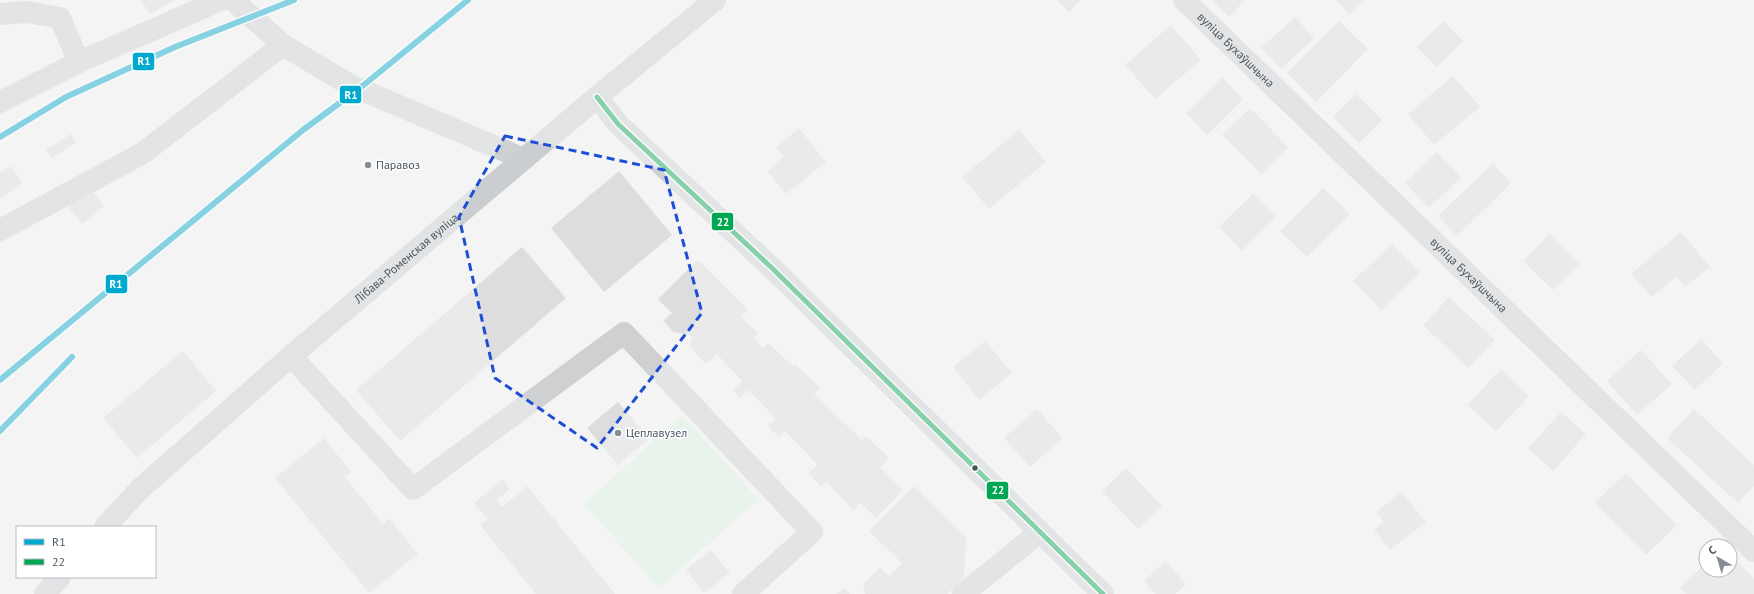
<svg xmlns="http://www.w3.org/2000/svg" width="1754" height="594" font-family="'PT Sans',sans-serif">
	<rect width="100%" height="100%" fill="#f4f4f4"/>
	<path fill="#d9f2e3" d="M 682,415 L 758,499 L 659,588 L 584,504 Z"/>
	<path fill="#ddddde" d="M 141,0 L 175,0 L 150,14 Z
		M 1057,0 L 1081,0 L 1069,12 Z
		M 1212,0 L 1245,0 L 1229,17 Z
		M 1337,0 L 1364,0 L 1349,14 Z
		M 1295,17 L 1314,38 L 1281,69 L 1261,48 Z
		M 1339,21 L 1368,49 L 1316,102 L 1287,73 Z
		M 1444,21 L 1463,41 L 1437,67 L 1417,47 Z
		M 1171,25 L 1201,60 L 1155,99 L 1125,65 Z
		M 1453,76 L 1480,107 L 1434,145 L 1408,114 Z
		M 1222,77 L 1243,99 L 1207,135 L 1186,113 Z
		M 1356,94 L 1382,120 L 1359,143 L 1333,117 Z
		M 1250,108 L 1288,147 L 1261,174 L 1222,135 Z
		M 799,128 L 826,162 L 786,194 L 767,171 L 784,157 L 776,147 Z
		M 1019,130 L 1046,162 L 989,209 L 962,177 Z
		M 71,134 L 76,142 L 52,158 L 46,150 Z
		M 1437,152 L 1461,177 L 1429,208 L 1405,183 Z
		M 1493,163 L 1511,183 L 1457,236 L 1438,216 Z
		M 11,166 L 22,183 L 0,199 L 0,173 Z
		M 619,171 L 672,235 L 604,292 L 551,228 Z
		M 1323,188 L 1350,214 L 1307,257 L 1280,231 Z
		M 90,189 L 104,206 L 82,224 L 68,207 Z
		M 1253,194 L 1276,217 L 1242,251 L 1219,227 Z
		M 1681,232 L 1710,267 L 1685,287 L 1676,277 L 1651,297 L 1631,274 Z
		M 1549,234 L 1579,264 L 1553,290 L 1523,261 Z
		M 1392,244 L 1420,273 L 1381,310 L 1353,281 Z
		M 522,247 L 566,298 L 400,441 L 356,390 Z
		M 698,260 L 748,310 L 741,317 L 758,333 L 754,338 L 763,348 L 768,343 L 793,366 L 796,365 L 820,388 L 814,394 L 862,440 L 866,436 L 889,458 L 880,467 L 903,490 L 876,518 L 860,502 L 854,511 L 826,481 L 821,487 L 808,473 L 818,465 L 785,431 L 779,437 L 768,426 L 776,419 L 749,390 L 740,398 L 733,390 L 742,381 L 717,354 L 706,364 L 689,346 L 692,336 L 674,332 L 663,321 L 672,313 L 658,299 Z
		M 1449,297 L 1495,340 L 1468,368 L 1423,325 Z
		M 1701,339 L 1723,363 L 1695,390 L 1672,366 Z
		M 985,341 L 1012,373 L 979,400 L 953,367 Z
		M 1641,350 L 1672,384 L 1637,415 L 1607,381 Z
		M 183,351 L 216,391 L 137,458 L 103,418 Z
		M 1501,369 L 1529,396 L 1496,431 L 1467,405 Z
		M 618,402 L 649,438 L 618,465 L 587,428 Z
		M 1037,409 L 1062,438 L 1030,467 L 1004,438 Z
		M 1694,409 L 1754,465 L 1754,486 L 1738,503 L 1667,438 Z
		M 1561,412 L 1586,434 L 1553,471 L 1528,448 Z
		M 324,438 L 351,472 L 345,477 L 383,524 L 389,518 L 418,554 L 369,593 L 275,478 Z
		M 1126,468 L 1162,506 L 1138,529 L 1102,491 Z
		M 1626,473 L 1677,525 L 1646,555 L 1595,503 Z
		M 503,479 L 510,489 L 497,500 L 502,507 L 527,486 L 615,594 L 536,594 L 480,525 L 488,519 L 474,503 Z
		M 914,486 L 966,537 L 964,579 L 947,594 L 865,594 L 863,584 L 880,567 L 889,576 L 902,563 L 869,531 Z
		M 1401,492 L 1426,522 L 1390,550 L 1374,530 L 1384,522 L 1376,512 Z
		M 711,550 L 730,573 L 704,593 L 686,570 Z
		M 1730,553 L 1754,579 L 1754,594 L 1686,594 L 1680,587 L 1706,563 L 1706,570 L 1730,570 Z
		M 1165,561 L 1186,584 L 1175,594 L 1156,594 L 1144,581 Z
		M 845,588 L 850,594 L 836,594 Z"/>
	<g fill="none" stroke-linecap="round" stroke-linejoin="round">
		<g stroke="#ced0d2" stroke-width="22">
			<path d="M 233,0 L 283,45"/>
			<path id="s1" d="M 1184,0 L 1754,551"/>
			<path d="M 0,14 L 27,12 L 60,18 L 79,62"/>
			<path d="M 597,97 L 618,124 L 773,269 L 1103,594"/>
			<path d="M 0,102 L 79,62 L 221,0"/>
			<path d="M 0,230 L 143,153 L 283,45 L 350,85 L 524,159"/>
			<path d="M 291,356 L 413,489 L 624,333 L 812,532 L 743,594"/>
			<path d="M 963,594 L 1040,532"/>
		</g>
		<g stroke="#caced1" stroke-width="22">
			<path id="s2" d="M 105,527 L 140,489 L 291,356 L 597,97 L 715,0"/>
			<path d="M 45,594 L 60,577"/>
		</g>
		<defs>
			<path id="bus-1" d="M 597,97 L 618,124 L 773,269 L 1103,594"/>
		</defs>
		<use href="#bus-1" stroke="#fff" stroke-width="8"/>
		<use href="#bus-1" stroke="#00a651" stroke-width="5"/>
		<defs>
			<path id="rail-1" d="M 0,137 L 66,97 L 175,47 L 294,0
				M 0,380 L 303,130 L 360,88 L 468,0
				M 0,431 L 72,357"/>
		</defs>
		<use href="#rail-1" stroke="#fff" stroke-width="9"/>
		<use href="#rail-1" stroke="#00a9ce" stroke-width="6"/>
	</g>
	<path d="M0 0H1754V594H0ZM 505,136 L 664,170 L 702,313 L 597,448 L 495,378 L 459,217 Z" fill="#f4f4f4" fill-opacity=".55" fill-rule="evenodd"/>
	<path fill="none" stroke="#1d4ed8" stroke-width="3" stroke-dasharray="8 5" stroke-linejoin="round" d="M 505,136 L 664,170 L 702,313 L 597,448 L 495,378 L 459,217 Z"/>
	<g fill="#868d94" stroke="#fff" stroke-width="1.5">
		<circle cx="368" cy="165" r="4"/>
		<circle cx="618" cy="433" r="4"/>
	</g>
	<circle fill="#4a5661" stroke="#fff" stroke-width="1.5" cx="975" cy="468" r="3.5"/>
	<g text-anchor="middle" stroke-width="3" stroke-linejoin="round" paint-order="stroke">
		<g font-size="12" fill="#4a5661" stroke="#fff">
			<text dy="4" stroke="none"><textPath href="#s1" startOffset="72">вуліца Бухаўшчына</textPath></text>
			<text dy="4" stroke="none"><textPath href="#s2" startOffset="404">Лібава-Роменская вуліца</textPath></text>
			<text dy="4" stroke="none"><textPath href="#s1" startOffset="396">вуліца Бухаўшчына</textPath></text>
		</g>
		<g font-size="12" fill="#4a5661" stroke="#fff" text-anchor="start">
			<text x="376" y="169">Паравоз</text>
			<text x="626" y="437">Цеплавузел</text>
		</g>
	</g>
	<g stroke="#fff" stroke-width="1.5">
		<rect x="132" y="52" width="23" height="19" rx="4" fill="#00a9ce"/>
		<rect x="339" y="85" width="23" height="19" rx="4" fill="#00a9ce"/>
		<rect x="711" y="212" width="23" height="19" rx="4" fill="#00a651"/>
		<rect x="105" y="274" width="23" height="20" rx="4" fill="#00a9ce"/>
		<rect x="986" y="481" width="23" height="19" rx="4" fill="#00a651"/>
	</g>
	<g font-size="11" text-anchor="middle" font-weight="bold" fill="#fff">
		<text x="144" y="65">R1</text>
		<text x="351" y="99">R1</text>
		<text x="723" y="226">22</text>
		<text x="116" y="288">R1</text>
		<text x="998" y="494">22</text>
	</g>
	<rect x="16" y="526" width="140" height="52" fill="#ffffff" stroke="#b7bbc0"/>
	<rect x="24" y="539" width="20" height="6" fill="#00a9ce" stroke="#b7bbc0"/>
	<text x="52" y="546" font-size="12" fill="#4a5661">R1</text>
	<rect x="24" y="559" width="20" height="6" fill="#00a651" stroke="#b7bbc0"/>
	<text x="52" y="566" font-size="12" fill="#4a5661">22</text>
	<g transform="translate(1718 558) rotate(322)"><circle r="19" fill="#ffffff" stroke="#b7bbc0"/>
	<path d="M0-3L7 15L0 10L-7 15Z" fill="#868d94"/>
	<text y="-6" font-size="11" font-weight="bold" text-anchor="middle" fill="#4a5661">С</text>
	</g>
</svg>
